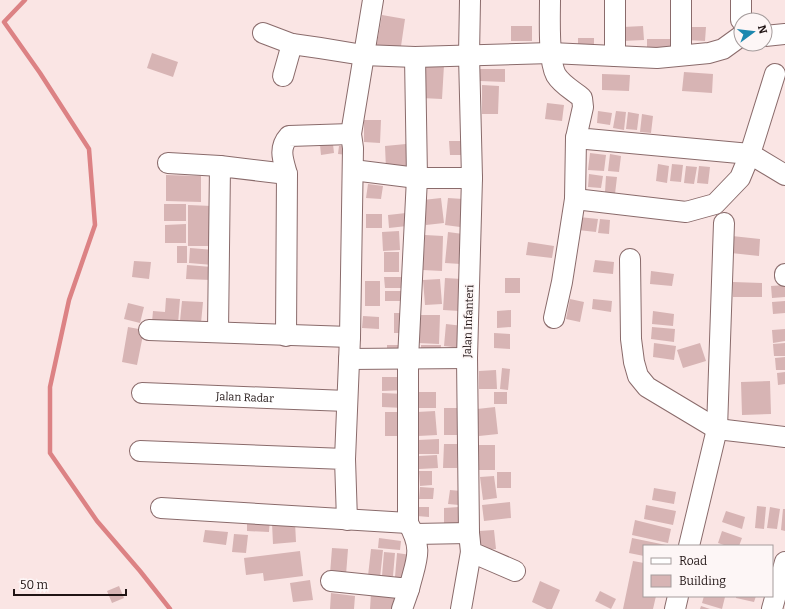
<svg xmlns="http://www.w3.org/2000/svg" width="785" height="609" font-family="Bitter,serif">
	<rect width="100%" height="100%" fill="#fae5e4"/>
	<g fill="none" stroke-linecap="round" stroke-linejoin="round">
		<path stroke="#dc8284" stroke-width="4.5" d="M 25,0 L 4,22 L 40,73 L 89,149 L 95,225 L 69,300 L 50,387 L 50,453 L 97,521 L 140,571 L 170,609"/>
	</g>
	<path fill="#d7b4b4" d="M 382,15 L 405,19 L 400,53 L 376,49 Z
		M 511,26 L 532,26 L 532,41 L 511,41 Z
		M 643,26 L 644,40 L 623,41 L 623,27 Z
		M 686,27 L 706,27 L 705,41 L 686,40 Z
		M 578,38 L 594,38 L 594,53 L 578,53 Z
		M 647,39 L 673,39 L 673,55 L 647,55 Z
		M 152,53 L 178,62 L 173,77 L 147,68 Z
		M 423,64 L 444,65 L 442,99 L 421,98 Z
		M 480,69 L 505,69 L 505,82 L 480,81 Z
		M 684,72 L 713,74 L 712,93 L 682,91 Z
		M 602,74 L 630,75 L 629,91 L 602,90 Z
		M 482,85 L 499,86 L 498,114 L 482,114 Z
		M 547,103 L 564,105 L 562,121 L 545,119 Z
		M 598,111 L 612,113 L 610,125 L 597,123 Z
		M 616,111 L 626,112 L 624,130 L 613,128 Z
		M 628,112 L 639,114 L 637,130 L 626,129 Z
		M 642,114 L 653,116 L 651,133 L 640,132 Z
		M 364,120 L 381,120 L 380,143 L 364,142 Z
		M 449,141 L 469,141 L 469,155 L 450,155 Z
		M 333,144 L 334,153 L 321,155 L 320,145 Z
		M 406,144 L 407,168 L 386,169 L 385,146 Z
		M 339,146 L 348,146 L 348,155 L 338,154 Z
		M 590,153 L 606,155 L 604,171 L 588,170 Z
		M 610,154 L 621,156 L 619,172 L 608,171 Z
		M 658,164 L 669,166 L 667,183 L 656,181 Z
		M 672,164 L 683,165 L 681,182 L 670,181 Z
		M 686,166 L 697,167 L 694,184 L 684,183 Z
		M 699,166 L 710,167 L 708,184 L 697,183 Z
		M 589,174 L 603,176 L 601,188 L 588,187 Z
		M 166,175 L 201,176 L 201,202 L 166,201 Z
		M 606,176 L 617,177 L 615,194 L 605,192 Z
		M 368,184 L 383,186 L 381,199 L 366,198 Z
		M 441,198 L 444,223 L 426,225 L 423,200 Z
		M 448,198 L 463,199 L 460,227 L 445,225 Z
		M 164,204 L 186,204 L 186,221 L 164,221 Z
		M 188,205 L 212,206 L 212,246 L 188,246 Z
		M 406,213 L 407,226 L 389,228 L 388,215 Z
		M 366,214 L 382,214 L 382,228 L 366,228 Z
		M 579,217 L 598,219 L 596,232 L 578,230 Z
		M 600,219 L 610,220 L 609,234 L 598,233 Z
		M 186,224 L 186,243 L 165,243 L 165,225 Z
		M 399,231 L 400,250 L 383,251 L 382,232 Z
		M 448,232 L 463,234 L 461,264 L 445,263 Z
		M 425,235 L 443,236 L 442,271 L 423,270 Z
		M 732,236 L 760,239 L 759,256 L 731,253 Z
		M 528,242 L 554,246 L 552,258 L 526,255 Z
		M 177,246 L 187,246 L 187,263 L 177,263 Z
		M 190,248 L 214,250 L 213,265 L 189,263 Z
		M 384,252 L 399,252 L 399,272 L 384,272 Z
		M 595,260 L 614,262 L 613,274 L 593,272 Z
		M 134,261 L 151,262 L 149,279 L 132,277 Z
		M 187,265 L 212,267 L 211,280 L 186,279 Z
		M 651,271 L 674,274 L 672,286 L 650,284 Z
		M 384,277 L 403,277 L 403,288 L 385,288 Z
		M 445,278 L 462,279 L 460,311 L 443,310 Z
		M 505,278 L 520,278 L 520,293 L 505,293 Z
		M 440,279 L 442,304 L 425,305 L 423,280 Z
		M 365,281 L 380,281 L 380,306 L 365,306 Z
		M 733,282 L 762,283 L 762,297 L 733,297 Z
		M 785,285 L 785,297 L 772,298 L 771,286 Z
		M 385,291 L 405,291 L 405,301 L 385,301 Z
		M 166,298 L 180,299 L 178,324 L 152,322 L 153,311 L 165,312 Z
		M 570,299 L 584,302 L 580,322 L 566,319 Z
		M 593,299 L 612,301 L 611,312 L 592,309 Z
		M 182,301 L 203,302 L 201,323 L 180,321 Z
		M 785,301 L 785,313 L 773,314 L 772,302 Z
		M 128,303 L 144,307 L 140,323 L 124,319 Z
		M 511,310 L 511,327 L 497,328 L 497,311 Z
		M 653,311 L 674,314 L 673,326 L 652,324 Z
		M 394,313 L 404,313 L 404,333 L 394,333 Z
		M 419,315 L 440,315 L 439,344 L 418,343 Z
		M 363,316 L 379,317 L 379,329 L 362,328 Z
		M 446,324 L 463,326 L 461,348 L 444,346 Z
		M 128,327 L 144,330 L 137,365 L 122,362 Z
		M 652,327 L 675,329 L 674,342 L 651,339 Z
		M 785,329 L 785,341 L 773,343 L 772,330 Z
		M 494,333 L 510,334 L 510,349 L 494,348 Z
		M 654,343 L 676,346 L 674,360 L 653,357 Z
		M 700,343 L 706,361 L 683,368 L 677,350 Z
		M 785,343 L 785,356 L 774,356 L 773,344 Z
		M 387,345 L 403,345 L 404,355 L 387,356 Z
		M 421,345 L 441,345 L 440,357 L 421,357 Z
		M 785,357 L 785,370 L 776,370 L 775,358 Z
		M 502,368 L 510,369 L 508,390 L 500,389 Z
		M 496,370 L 497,389 L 479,389 L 479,371 Z
		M 785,372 L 785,384 L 778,385 L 777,373 Z
		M 382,377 L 406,377 L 406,390 L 382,391 Z
		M 770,381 L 771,414 L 742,415 L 741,382 Z
		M 417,392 L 436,392 L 436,408 L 418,408 Z
		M 494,392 L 507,392 L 507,404 L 494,404 Z
		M 382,393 L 405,394 L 404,408 L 382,407 Z
		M 495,407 L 498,434 L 479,436 L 477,409 Z
		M 444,408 L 458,408 L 458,435 L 444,435 Z
		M 435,411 L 437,435 L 418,436 L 417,412 Z
		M 385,412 L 404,412 L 404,436 L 385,436 Z
		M 439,439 L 439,454 L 418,454 L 418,440 Z
		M 444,444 L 458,444 L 457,468 L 443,468 Z
		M 477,445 L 495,445 L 495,470 L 476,470 Z
		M 437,455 L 438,468 L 419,469 L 419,456 Z
		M 419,471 L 432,471 L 432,485 L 420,486 Z
		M 497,472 L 511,472 L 511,488 L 497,488 Z
		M 494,476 L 497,498 L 483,500 L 480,477 Z
		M 420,487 L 434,488 L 433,499 L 419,499 Z
		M 654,488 L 676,492 L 674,504 L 652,500 Z
		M 450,490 L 461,491 L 459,505 L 448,504 Z
		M 510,502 L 511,518 L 484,521 L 482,505 Z
		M 646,505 L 676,511 L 673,525 L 644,519 Z
		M 757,506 L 766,507 L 764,529 L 755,528 Z
		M 417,507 L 429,507 L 429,517 L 417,516 Z
		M 459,507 L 459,526 L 444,527 L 444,508 Z
		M 770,507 L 780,509 L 777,529 L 767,528 Z
		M 783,509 L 785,509 L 785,531 L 781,530 Z
		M 726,511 L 745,517 L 742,529 L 722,522 Z
		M 247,518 L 270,518 L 269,532 L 247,531 Z
		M 635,520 L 671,529 L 668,543 L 632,535 Z
		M 295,522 L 296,542 L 273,544 L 272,523 Z
		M 205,530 L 228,532 L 226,545 L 203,542 Z
		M 494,530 L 496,549 L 481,550 L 479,531 Z
		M 722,531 L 742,538 L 739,546 L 727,546 L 718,543 Z
		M 234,534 L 248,535 L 246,553 L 232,552 Z
		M 379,538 L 401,541 L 400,550 L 378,548 Z
		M 632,538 L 666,545 L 666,546 L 644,546 L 644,556 L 629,553 Z
		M 332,548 L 348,549 L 346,575 L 330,574 Z
		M 371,549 L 383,550 L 380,578 L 368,576 Z
		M 300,551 L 303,576 L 264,581 L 263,573 L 246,575 L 244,558 Z
		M 384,552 L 395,553 L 393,576 L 382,576 Z
		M 397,553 L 411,555 L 408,578 L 395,577 Z
		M 633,561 L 644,563 L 644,596 L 656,596 L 653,609 L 623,609 Z
		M 310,580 L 313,600 L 293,602 L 290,583 Z
		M 540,581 L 560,590 L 552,609 L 547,609 L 532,602 Z
		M 119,586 L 124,598 L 112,603 L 107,591 Z
		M 600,591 L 616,599 L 611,609 L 595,601 Z
		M 331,593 L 355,596 L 354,609 L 330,609 Z
		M 371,593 L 397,595 L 396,609 L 370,609 Z
		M 704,596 L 725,597 L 722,609 L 702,603 Z
		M 736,596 L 756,596 L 754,602 L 736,598 Z
		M 701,606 L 710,609 L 700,609 Z"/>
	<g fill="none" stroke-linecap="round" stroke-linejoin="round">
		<defs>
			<g id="minor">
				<path d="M 470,0 L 469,55 L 472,178 L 467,358 L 469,533 L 471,552 L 515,571"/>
				<path d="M 550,0 C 550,18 548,60 556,75 C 562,85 574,91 582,98 L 583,107 L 576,138 L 750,154 L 785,175"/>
				<path d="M 741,0 L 741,20"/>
				<path d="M 263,33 L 292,44 L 320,48 L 363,55 L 415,57 L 551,53 L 657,58 L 709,53 L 723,49 L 741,36"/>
				<path d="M 765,36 L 785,34"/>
				<path d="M 681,54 L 681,0"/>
				<path d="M 615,56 L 615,0"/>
				<path d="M 283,76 L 292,44"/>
				<path d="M 168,163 L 220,166"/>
				<path d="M 353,170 L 417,178 L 472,178"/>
				<path d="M 287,174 C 283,160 278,148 289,136 L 351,134"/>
				<path d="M 575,199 L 686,212 L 715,204 L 740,178 L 750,154 L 775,74"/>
				<path d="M 630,259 L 631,339 L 634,362 L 638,376 L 647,387 L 717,429 L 785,437"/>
				<path d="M 785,276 L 785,274"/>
				<path d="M 554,318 L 562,282 L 575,199 L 576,138"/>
				<path d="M 149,330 L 350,337"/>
				<path d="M 218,332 L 220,166 L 287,174 L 286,336"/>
				<path d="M 349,359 L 467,358"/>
				<path id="s1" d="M 142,393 L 347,401"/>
				<path d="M 140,451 L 345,459 L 347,520"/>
				<path d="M 345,459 L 350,337 L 353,148 L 351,134 L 373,0"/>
				<path d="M 161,508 L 408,523"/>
				<path d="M 414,534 L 469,533"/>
				<path d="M 689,546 L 717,429 L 724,223"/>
				<path d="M 331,581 L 409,589 C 416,560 424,550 408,523 L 408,359 L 417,178 L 415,57"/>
				<path d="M 402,609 L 409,589"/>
				<path d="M 461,609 L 471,552"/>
				<path d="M 675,609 L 678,596"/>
				<path d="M 772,609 L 785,562"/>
			</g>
		</defs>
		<use href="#minor" stroke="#8a6b6b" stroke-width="22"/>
		<use href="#minor" stroke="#fff" stroke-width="20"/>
	</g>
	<g text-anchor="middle" stroke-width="3.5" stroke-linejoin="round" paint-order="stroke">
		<g font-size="11" fill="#201414" stroke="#fdf6f6">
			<text transform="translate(468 321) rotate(-88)" y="4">Jalan Infanteri</text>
			<text dy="4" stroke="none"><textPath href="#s1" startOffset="103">Jalan Radar</textPath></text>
		</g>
	</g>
	<rect x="643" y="545" width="130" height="52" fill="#fdf6f6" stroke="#a59c9c"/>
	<rect x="651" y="558" width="20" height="6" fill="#ffffff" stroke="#a59c9c"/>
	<text x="679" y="565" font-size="12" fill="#201414">Road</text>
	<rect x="651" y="575" width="20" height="12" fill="#d7b4b4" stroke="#a59c9c"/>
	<text x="679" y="585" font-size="12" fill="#201414">Building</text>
	<g transform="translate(753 32) rotate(75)"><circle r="19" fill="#fdf6f6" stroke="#a59c9c"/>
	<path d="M0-3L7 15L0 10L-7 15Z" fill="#1d88af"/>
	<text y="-6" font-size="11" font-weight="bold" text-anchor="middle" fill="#201414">N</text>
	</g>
	<path d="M14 589v6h112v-6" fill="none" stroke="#201414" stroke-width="2"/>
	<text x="20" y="589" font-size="12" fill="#201414" stroke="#fdf6f6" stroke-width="3" paint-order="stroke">50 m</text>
</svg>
